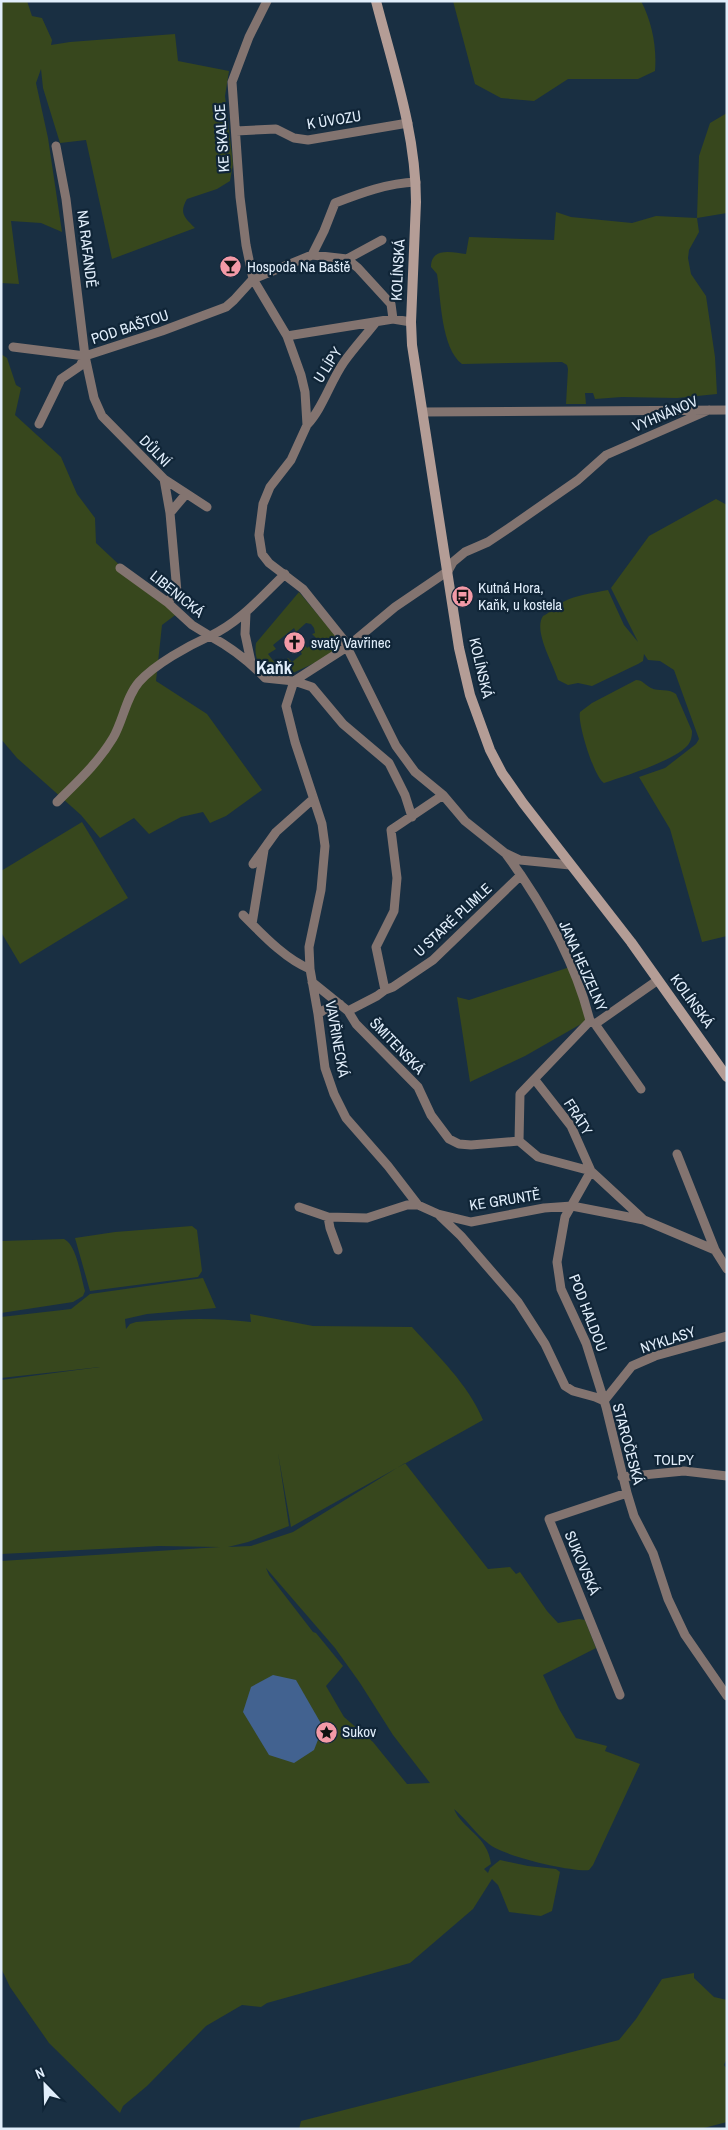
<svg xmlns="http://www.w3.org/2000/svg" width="728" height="2130" font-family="'Archivo Narrow',sans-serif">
	<rect width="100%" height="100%" fill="#192f42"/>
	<path fill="#37471d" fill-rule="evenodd" d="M 1,1 L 27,1 L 32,16 L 42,18 L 52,40 L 51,45 L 70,42 L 175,34 L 178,61 L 229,71 L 225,96 L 233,164 L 230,181 L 217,189 L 187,199 C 179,213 184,217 195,228 L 112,259 L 86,140 L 60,143 L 43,88 L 41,69 L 36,83 L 48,138 L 62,232 L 41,223 L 11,221 L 19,284 L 1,283 Z
		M 453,1 L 641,1 C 652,22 657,47 655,71 L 638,79 L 568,79 L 534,101 L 501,98 L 475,84 Z
		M 727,113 L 727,213 L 697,218 L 699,232 L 689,250 L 688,258 L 691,274 L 706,296 L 715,357 L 717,394 L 677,398 L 622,397 L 595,399 L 593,393 L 585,393 L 586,404 L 566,404 L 568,369 L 567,365 L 562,362 L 462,364 C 441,348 441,299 437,274 L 431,267 C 431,247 452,252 466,254 L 469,237 L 554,240 L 556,212 L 571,217 L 632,223 L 656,216 L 697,218 L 699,156 L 710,123 Z
		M 1,354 L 7,358 L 16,385 L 21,388 L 15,415 L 61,457 L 77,494 L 95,518 L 96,543 L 143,587 L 178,613 L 162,625 L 156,681 L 207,714 L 262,790 L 226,816 L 210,823 L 203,812 L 181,817 L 149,834 L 134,818 L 100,838 L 81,815 L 17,758 L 1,739 Z
		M 716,499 L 727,505 L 727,936 L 702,942 L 670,829 L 639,777 L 665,768 L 696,744 L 699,739 L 674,670 L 660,661 L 648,660 L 644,654 L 643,661 L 638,664 L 592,686 L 578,683 L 568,685 L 558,680 C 553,663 533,631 543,616 C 551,612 555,606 563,602 C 576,595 593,593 608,590 L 624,625 L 638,642 L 611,588 L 649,536 Z
		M 299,592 L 335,635 L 339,647 L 319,661 L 284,677 L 265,674 C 258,664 254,656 256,643 ZM 306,623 L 311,624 L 314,628 L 315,633 L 312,634 L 316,638 L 316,641 L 307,648 L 305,645 L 299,649 L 302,654 L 292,662 L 288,658 L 285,661 L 283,659 L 280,659 L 275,663 L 268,654 L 276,649 L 273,645 L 294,628 L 296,632 Z
		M 636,680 C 643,680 645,685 651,688 C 659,692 668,688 676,694 L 692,731 C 692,737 691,742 687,746 C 673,761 625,776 604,783 C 595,779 577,723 580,712 L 592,703 Z
		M 82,822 L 128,898 L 20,964 L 1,932 L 1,871 Z
		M 573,966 L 588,1020 L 525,1056 L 470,1082 L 457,997 L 469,1000 Z
		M 192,1226 L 197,1230 L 202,1271 L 198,1277 L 90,1291 L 75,1238 L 115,1232 Z
		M 64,1239 C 77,1245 81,1278 85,1291 L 83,1296 L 73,1302 L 1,1313 L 1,1241 Z
		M 203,1278 L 216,1308 L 147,1314 L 125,1319 L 126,1329 L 130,1324 L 136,1322 C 175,1319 212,1317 251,1322 L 250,1314 L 313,1326 L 412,1327 C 438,1356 468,1384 483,1420 L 291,1527 L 278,1453 L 289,1526 L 248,1542 L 228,1547 L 251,1546 L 293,1532 L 405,1463 L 488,1569 L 510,1567 L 516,1574 L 520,1572 L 547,1611 L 558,1623 L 579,1619 L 585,1620 L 596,1648 L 543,1675 L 559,1709 L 576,1738 L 607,1746 L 605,1751 L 640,1764 L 593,1865 L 589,1870 C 571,1872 503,1856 489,1844 C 476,1834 466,1819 454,1809 C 462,1829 488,1836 491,1864 L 484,1869 L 488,1873 L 490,1868 L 500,1860 L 528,1866 L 556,1869 L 560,1872 L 552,1911 L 541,1916 L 509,1912 L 498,1885 L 492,1879 L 473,1909 L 410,1963 L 267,2003 L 261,2007 L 242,2005 L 206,2026 L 147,2086 L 123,2106 L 120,2113 L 49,2043 L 10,1987 L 1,1968 L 1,1561 L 220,1547 L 159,1546 L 1,1554 L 1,1380 L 100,1367 L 1,1378 L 1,1317 L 71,1309 L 90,1294 ZM 266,1568 L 335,1648 L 360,1683 L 393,1735 L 430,1783 L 407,1784 L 373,1742 L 344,1717 L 326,1686 L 343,1666 L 316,1633 L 313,1632 L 269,1575 Z
		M 694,1973 L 694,1978 L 714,1997 L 727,2000 L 727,2058 L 724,2065 L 727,2069 L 727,2122 L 700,2129 L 299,2129 L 301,2121 L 619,2040 L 636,2019 L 662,1979 Z"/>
	<path fill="#426290" d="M 273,1675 L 296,1680 L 323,1727 L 314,1750 L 294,1763 L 269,1755 L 243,1712 L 251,1687 Z"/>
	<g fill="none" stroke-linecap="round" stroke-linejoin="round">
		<path stroke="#837470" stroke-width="9" d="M 267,1 L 249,37 L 232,82 L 240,197 L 246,245 L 253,279 L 287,336 L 301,375 L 305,392 L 307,425 L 291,460 L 270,487 L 263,504 L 259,535 L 262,554 L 269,563 L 303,589 L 343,639 L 396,746 L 415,772 L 443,795 L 465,821 L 505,853 L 520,860 L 570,865
			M 236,131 L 276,129 L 294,138 L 308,140 L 408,123
			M 56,146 L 66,199 L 85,356 L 94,398 L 102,416 L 164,479 L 170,513 L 177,592 L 167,602
			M 312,255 L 324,231 L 335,203 C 361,193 388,183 416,182
			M 347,259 L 358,268 L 391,304 L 393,319
			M 287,336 L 393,319 L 411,322
			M 13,347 L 85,356 L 162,331 L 226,307 L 234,300 L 253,279 L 312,255 L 347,259 L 382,240
			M 423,412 L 727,410
			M 39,424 L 61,379 L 80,366 L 85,356
			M 307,425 C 323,408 330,382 344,362 C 354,348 366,335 376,322
			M 164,479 L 207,507
			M 170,513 L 186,494
			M 120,568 L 167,602 L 192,625 L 210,636 C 240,622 261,597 285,574
			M 246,613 L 245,634 L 251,662
			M 57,802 C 77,782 98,763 113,738 C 123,721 126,697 139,682 C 155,664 188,646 210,636 C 232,648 248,660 265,678 L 294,681 L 347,647 L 395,607 L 448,571 L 453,562 L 465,552 L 488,542 L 509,528 L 578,480 L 606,455 L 709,410
			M 412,817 L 405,795 L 389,763 L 343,724 L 312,687 L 294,681 L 286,706 L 295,742 L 322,824 L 325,846 L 321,890 L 309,947 L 310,969 L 318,1014 L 325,1068 L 334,1094 L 346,1118 L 388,1166 L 418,1205
			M 506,854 C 542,903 575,960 590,1021
			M 253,864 L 276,832 L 313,799
			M 243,915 C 262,934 285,959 310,969
			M 252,924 L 264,850
			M 312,982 L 348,1011 L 356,1024 L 418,1087 L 431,1115 L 449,1139 L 459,1144 L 471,1145 L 519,1141 L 538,1157 L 591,1171
			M 385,990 L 376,947 L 394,911 L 397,878 L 391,830 L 443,795
			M 348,1011 L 377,996 L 385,990 L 393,987 L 433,960 L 521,875
			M 318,1014 L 324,1010 L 340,1004
			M 590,1021 L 595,1024 L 658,980
			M 595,1024 L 641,1089
			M 535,1080 L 571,1126 L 591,1171 L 644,1220
			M 519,1141 L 520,1094 L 590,1021
			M 677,1154 L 715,1250
			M 591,1171 L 565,1217 L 557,1262 L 561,1289 L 586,1343 L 606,1407 L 627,1493 L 634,1516 L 653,1553 L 668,1599 L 685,1635 L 727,1696
			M 299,1207 L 328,1217 L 367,1218 L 407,1205 L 418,1205 L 438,1214 L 471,1222 L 544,1208 L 572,1206 L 644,1220 L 715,1250 L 727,1269
			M 440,1216 L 461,1236 L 518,1302 L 545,1344 L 565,1386 L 573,1391 L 595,1397 L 604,1401
			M 328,1217 L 330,1228 L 338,1250
			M 604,1401 L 632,1366 L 655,1356 L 727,1336
			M 622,1477 L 684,1471 L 727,1476
			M 620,1695 L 549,1519 L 627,1493"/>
		<path stroke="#b49d96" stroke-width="10" d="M 376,1 C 393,67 416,133 416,202 L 411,322 L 412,345 L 459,648 L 470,695 L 490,750 L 502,773 L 523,803 L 631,942 L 727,1077"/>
	</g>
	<defs>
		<symbol id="bar-disc" viewBox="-11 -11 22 22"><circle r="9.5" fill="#f39aa7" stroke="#102537"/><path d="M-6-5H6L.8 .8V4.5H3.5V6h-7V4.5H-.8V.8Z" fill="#111"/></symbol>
		<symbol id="bus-disc" viewBox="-11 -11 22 22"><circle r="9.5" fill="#f39aa7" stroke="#102537"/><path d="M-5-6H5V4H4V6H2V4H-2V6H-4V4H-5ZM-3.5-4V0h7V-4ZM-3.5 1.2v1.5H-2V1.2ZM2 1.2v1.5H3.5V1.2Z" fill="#111"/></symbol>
		<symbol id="church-disc" viewBox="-11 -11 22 22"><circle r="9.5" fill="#f39aa7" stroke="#102537"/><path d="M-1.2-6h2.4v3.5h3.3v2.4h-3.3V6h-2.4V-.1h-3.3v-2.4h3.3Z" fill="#111"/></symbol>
		<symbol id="sight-disc" viewBox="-11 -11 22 22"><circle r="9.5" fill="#f39aa7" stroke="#102537"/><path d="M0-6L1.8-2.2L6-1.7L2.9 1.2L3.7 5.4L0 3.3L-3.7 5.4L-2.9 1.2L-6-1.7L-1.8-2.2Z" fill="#111"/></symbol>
	</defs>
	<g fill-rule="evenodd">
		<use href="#bar-disc" x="218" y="254" width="25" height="25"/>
		<use href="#bus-disc" x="450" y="584" width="25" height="25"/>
		<use href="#church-disc" x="282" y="630" width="25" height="25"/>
		<use href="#sight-disc" x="314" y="1720" width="25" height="25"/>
	</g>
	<g text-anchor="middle" stroke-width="4.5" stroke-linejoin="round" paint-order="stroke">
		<g font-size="15" fill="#e1eefb" stroke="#102537">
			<text transform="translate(334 120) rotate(-9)" y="5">K ÚVOZU</text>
			<text transform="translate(222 138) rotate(-94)" y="5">KE SKALCE</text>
			<text transform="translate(87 249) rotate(83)" y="5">NA RAFANDĚ</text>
			<text transform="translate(398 270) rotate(-87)" y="5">KOLÍNSKÁ</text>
			<text transform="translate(130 327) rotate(-18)" y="5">POD BAŠTOU</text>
			<text transform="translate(328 365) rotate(-57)" y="5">U LÍPY</text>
			<text transform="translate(665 414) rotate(-23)" y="5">VYHNÁNOV</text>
			<text transform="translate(155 451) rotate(45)" y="5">DŮLNÍ</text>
			<text transform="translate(177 594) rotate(39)" y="5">LIBENICKÁ</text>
			<text transform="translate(481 668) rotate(77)" y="5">KOLÍNSKÁ</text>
			<text transform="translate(453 920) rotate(-43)" y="5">U STARÉ PLIMLE</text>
			<text transform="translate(583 966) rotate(66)" y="5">JANA HEJZELNY</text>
			<text transform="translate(692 1001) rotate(54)" y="5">KOLÍNSKÁ</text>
			<text transform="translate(337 1039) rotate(80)" y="5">VAVŘINECKÁ</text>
			<text transform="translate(397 1046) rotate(46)" y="5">ŠMITENSKÁ</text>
			<text transform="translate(578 1117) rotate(58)" y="5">FRÁTY</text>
			<text transform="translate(505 1200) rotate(-9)" y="5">KE GRUNTĚ</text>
			<text transform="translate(588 1313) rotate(69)" y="5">POD HALDOU</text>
			<text transform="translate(668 1340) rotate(-18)" y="5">NYKLASY</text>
			<text transform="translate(628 1444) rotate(75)" y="5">STAROČESKÁ</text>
			<text x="674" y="1465">TOLPY</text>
			<text transform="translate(582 1563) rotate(67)" y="5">SUKOVSKÁ</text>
		</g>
		<g font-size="15" fill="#e1eefb" stroke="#102537" text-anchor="start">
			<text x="247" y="272">Hospoda Na Baště</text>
			<text x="478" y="593">Kutná Hora,<tspan x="478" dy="17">Kaňk, u kostela</tspan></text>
			<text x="311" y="648">svatý Vavřinec</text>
			<text x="342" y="1737">Sukov</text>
		</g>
		<g font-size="18" font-weight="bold" fill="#e1eefb" stroke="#102537">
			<text x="274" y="674">Kaňk</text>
		</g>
	</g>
	<rect width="728" height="2130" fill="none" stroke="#e1eefb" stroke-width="5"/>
	<g transform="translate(45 2085) rotate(337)" stroke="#102537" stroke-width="4" paint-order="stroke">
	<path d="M0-4L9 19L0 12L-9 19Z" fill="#e1eefb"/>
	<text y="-8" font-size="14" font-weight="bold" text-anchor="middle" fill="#e1eefb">N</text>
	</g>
</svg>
